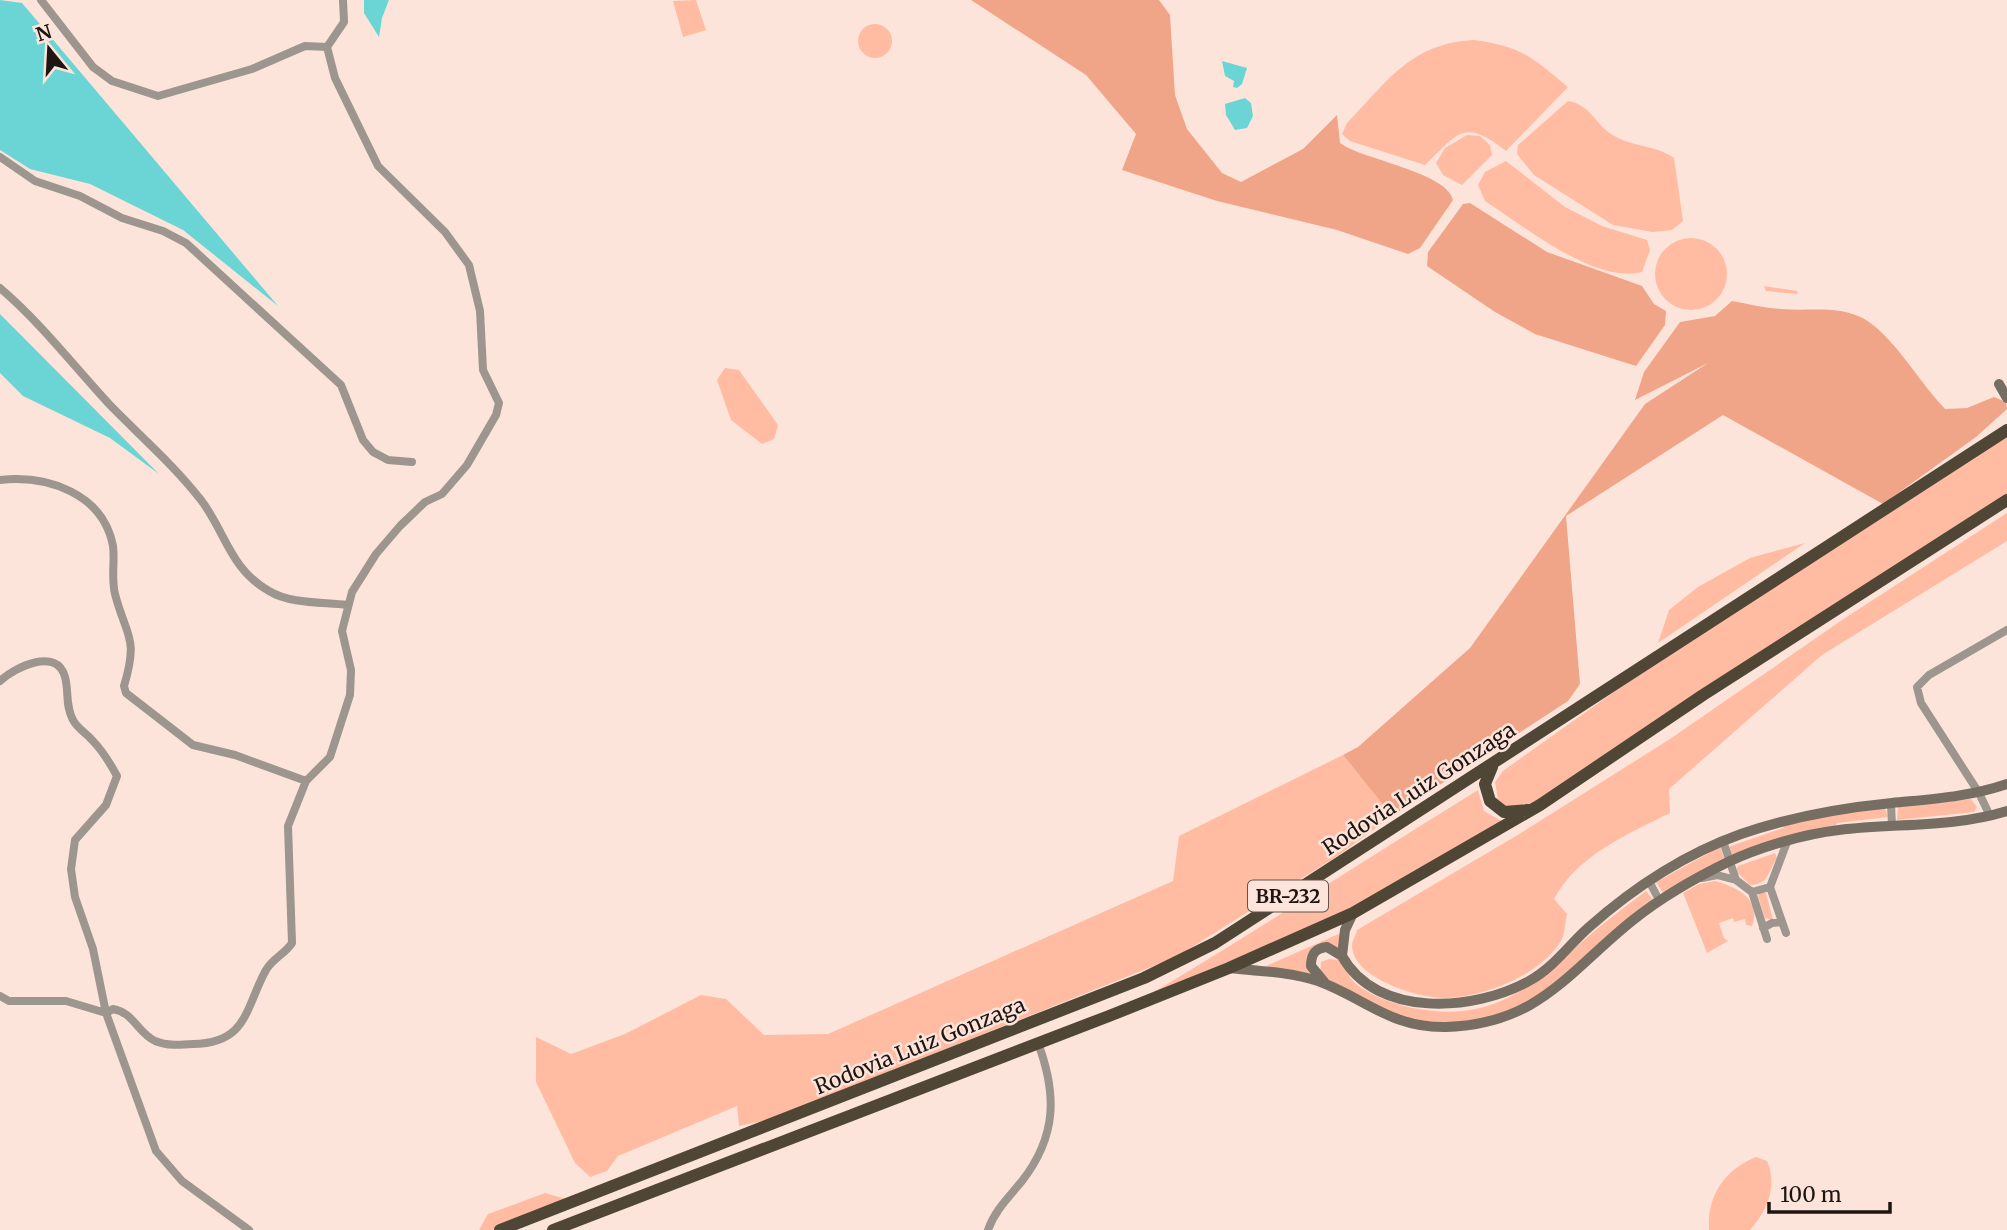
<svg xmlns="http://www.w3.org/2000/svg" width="2007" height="1230" font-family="Merriweather,serif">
	<rect width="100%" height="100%" fill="#fde4da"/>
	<path fill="#ffbca2" d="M 696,0 L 706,30 L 683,37 L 673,1 Z
		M858 41a17 17 0 1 1 34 0a17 17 0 1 1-34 0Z
		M 1474,40 C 1522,47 1531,56 1568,87 L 1506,151 C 1464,118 1459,132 1425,165 L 1350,141 L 1342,134 L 1347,123 C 1388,81 1411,43 1474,40 Z
		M 1568,101 C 1589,104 1595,123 1611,134 C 1631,147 1656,145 1674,158 L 1683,221 L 1672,230 L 1653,232 L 1613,225 L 1534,175 L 1517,154 L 1518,145 Z
		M 1467,135 L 1480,136 L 1490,145 L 1492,155 L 1462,185 L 1443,175 L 1436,163 L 1445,148 Z
		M 1506,161 L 1565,207 L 1602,226 L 1647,240 L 1650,250 L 1642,272 C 1594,284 1524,226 1485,201 L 1478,185 L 1485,172 Z
		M1655 274a36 36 0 1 1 72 0a36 36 0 1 1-72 0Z
		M 1764,286 L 1797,291 L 1798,294 L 1766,291 Z
		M 725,368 L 739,370 L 778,425 L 774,439 L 762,444 L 731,420 L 717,380 Z
		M 2007,432 L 2007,501 L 1530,807 L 1513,811 L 1498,800 L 1495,782 L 1503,771 L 1771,580 Z
		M 2007,513 L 2007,541 L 1822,655 L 1669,789 L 1670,813 C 1626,835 1578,855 1554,899 L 1567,914 C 1565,922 1565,934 1561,941 C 1541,975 1482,998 1444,998 C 1418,998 1353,978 1352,946 C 1352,941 1356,935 1357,930 L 1521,833 L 1670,739 L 1842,620 Z
		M 1805,543 L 1658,643 L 1669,610 L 1698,587 L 1750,558 Z
		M 1343,755 L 1392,816 L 1339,855 L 1176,957 L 772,1119 L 739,1126 L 737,1106 L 618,1156 L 607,1171 L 590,1177 L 575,1163 L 536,1082 L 536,1037 L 571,1054 L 625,1034 L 701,995 L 726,999 L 764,1035 L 828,1034 L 1173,881 L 1179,836 Z
		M 1478,790 L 1484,811 L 1505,823 L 1352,910 L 1147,996 C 1259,930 1367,858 1478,790 Z
		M 1971,799 L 1977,807 L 1974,812 L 1897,820 L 1898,807 Z
		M 1884,806 L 1888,817 L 1837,823 L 1835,827 L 1730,857 L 1728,847 L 1783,828 L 1789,823 Z
		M 1720,847 L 1725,860 L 1663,893 L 1656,882 Z
		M 1775,853 L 1777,858 C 1768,871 1769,885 1750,885 L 1736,871 L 1738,866 Z
		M 1715,881 C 1737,887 1762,899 1752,926 L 1746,925 L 1745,919 L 1734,922 L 1733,918 L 1719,923 L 1724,938 L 1728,941 L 1707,953 L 1683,893 L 1699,884 Z
		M 1646,891 L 1653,900 L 1567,978 L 1506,1014 L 1442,1027 L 1380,1012 L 1320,974 L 1321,962 L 1329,959 L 1339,960 C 1346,967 1348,976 1354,982 C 1368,995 1394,1004 1413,1008 C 1490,1023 1529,990 1583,941 C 1603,923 1625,907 1646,891 Z
		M 1760,893 L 1766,893 L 1773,920 L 1765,918 L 1758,896 Z
		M 1341,933 L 1340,951 L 1311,951 L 1319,981 L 1266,966 Z
		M 1756,1157 L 1767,1161 C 1778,1186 1767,1211 1750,1230 L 1709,1230 C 1707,1196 1724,1170 1756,1157 Z
		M 545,1193 L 569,1200 L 495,1230 L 479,1230 L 488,1214 Z"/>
	<path fill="#f0a588" d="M 971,0 L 1159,0 L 1170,15 L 1175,95 L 1187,129 L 1222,173 L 1241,182 L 1303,149 L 1337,115 L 1340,143 C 1363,160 1447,172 1453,200 L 1420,248 L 1408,254 L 1337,230 L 1217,201 L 1122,170 L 1136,134 L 1086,75 Z
		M 1470,203 L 1547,252 L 1642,286 L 1654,304 L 1666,311 L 1665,325 L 1636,366 L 1535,334 L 1495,312 L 1427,266 L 1428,252 L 1463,204 Z
		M 1732,301 C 1748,304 1765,308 1781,309 C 1816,312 1850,302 1879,330 C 1904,353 1921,384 1945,409 L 1967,408 L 1994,397 L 2006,402 L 2007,409 L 1976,437 L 1883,504 L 1723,415 L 1566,516 L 1580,684 L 1568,701 L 1392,816 L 1343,755 L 1358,747 L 1470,648 L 1645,404 L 1708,363 L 1635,400 L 1644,372 L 1680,322 L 1715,316 Z"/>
	<path fill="#6bd5d5" d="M 0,0 L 22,3 L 278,306 L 183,230 L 90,184 L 30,169 L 0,150 Z
		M 364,0 L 389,0 L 382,18 L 379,37 L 364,13 Z
		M 1222,61 L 1247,68 L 1242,84 L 1237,88 L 1233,87 L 1234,81 L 1225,76 Z
		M 1245,98 L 1251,103 L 1253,116 L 1247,128 L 1235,130 L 1226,115 L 1225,104 Z
		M 0,314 L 159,474 L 110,438 L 23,396 L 0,373 Z"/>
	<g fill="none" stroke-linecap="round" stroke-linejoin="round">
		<path stroke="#9c968e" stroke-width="8" d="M 41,0 L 93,67 L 112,81 L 158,96 L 252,69 L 305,46 L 327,47 L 335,78 L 378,166 L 445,232 L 469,265 L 480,311 L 483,370 L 499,403 L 496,415 L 467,465 L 442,494 L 425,502 L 400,526 L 376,554 L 352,592 L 342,631 L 351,670 L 350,695 L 330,757 L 306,781 L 288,826 L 292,943 C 285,954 273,958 266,970 C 245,1008 248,1043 193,1044 C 181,1045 167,1046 155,1041 C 138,1033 133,1012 113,1009 L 106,1013 L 156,1151 L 182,1181 L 249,1230
			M 327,47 L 344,22 L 343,0
			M 0,157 L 35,181 L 80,196 L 122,218 L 163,231 L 186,243 L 341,385 L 363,440 L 373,452 L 388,460 L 412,462
			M 0,288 C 40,322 73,365 109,404 C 140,436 173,464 201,500 C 226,533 230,569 269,591 C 290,604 323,602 347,605
			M 0,480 C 47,475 103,493 113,546 C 115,561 111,578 115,594 C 126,637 139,636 124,686 L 126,693 L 193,745 L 235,755 L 306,781
			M 0,681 C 14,668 57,646 65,677 C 69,691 65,705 73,720 C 77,728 86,733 92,740 C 102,750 110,763 117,776 L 106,805 L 75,840 L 71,869 L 75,897 L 93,949 L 106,1013 L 66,1001 L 9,1001 L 0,996
			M 1891,803 L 1892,826
			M 1990,816 L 1979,793 L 1921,703 L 1917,687 L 1929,675 L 2007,630
			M 1723,841 L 1736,880 L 1752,892 L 1770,887 L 1787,842
			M 1702,878 L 1717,875 L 1736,880
			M 1649,881 L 1659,900
			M 1770,887 L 1786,933
			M 1752,892 L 1767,939
			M 1763,928 L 1772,923 L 1782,922
			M 988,1230 C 995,1210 1009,1197 1022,1181 C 1057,1136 1057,1094 1038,1043"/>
		<path stroke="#766e62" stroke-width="10" d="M 1999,384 L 2007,398
			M 1353,913 L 1345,930 L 1342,956 C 1377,1019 1475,1011 1529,981 C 1553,968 1568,946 1588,928 C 1633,888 1685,854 1741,834 C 1790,817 1841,808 1892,803 C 1931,799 1969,797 2007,784
			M 1229,968 C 1259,971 1290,972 1318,981 C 1365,998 1390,1028 1446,1027 C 1539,1024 1568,972 1633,920 C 1662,897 1695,878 1728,862 C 1760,847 1804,834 1839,830 C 1896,823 1952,828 2007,811
			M 1325,983 L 1311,966 C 1311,954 1315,948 1327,947 L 1342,956"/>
		<path stroke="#504636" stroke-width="12" d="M 1492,767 L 1485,784 L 1490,801 L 1504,812 L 1528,810
			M 500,1230 L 1144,978 L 1215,943 L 2007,430
			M 553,1230 L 1109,1016 L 1229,968 L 1353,913 L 1540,805 L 1703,695 L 2007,500"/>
	</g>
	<g text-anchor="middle" stroke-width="5" stroke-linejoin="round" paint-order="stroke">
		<rect fill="#fde4da" stroke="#61534e" stroke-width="2" x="1248" y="880.5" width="80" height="31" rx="5"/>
		<g font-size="19" font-weight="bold" fill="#1e1512">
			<text x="1288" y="903">BR-232</text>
		</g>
		<g font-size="21" fill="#1e1512" stroke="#fde4da">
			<text transform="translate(1419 789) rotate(-33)" y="7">Rodovia Luiz Gonzaga</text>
			<text transform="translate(920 1046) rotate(-22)" y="7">Rodovia Luiz Gonzaga</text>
		</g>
	</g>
	<g transform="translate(49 49) rotate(342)" stroke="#fde4da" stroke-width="5" paint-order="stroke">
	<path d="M0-5L12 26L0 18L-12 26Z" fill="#1e1512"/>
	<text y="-10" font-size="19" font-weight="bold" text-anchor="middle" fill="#1e1512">N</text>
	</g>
	<path d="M1769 1202v10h121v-10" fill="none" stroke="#1e1512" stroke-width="3.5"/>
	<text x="1780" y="1202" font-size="21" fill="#1e1512" stroke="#fde4da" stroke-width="5" paint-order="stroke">100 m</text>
</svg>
